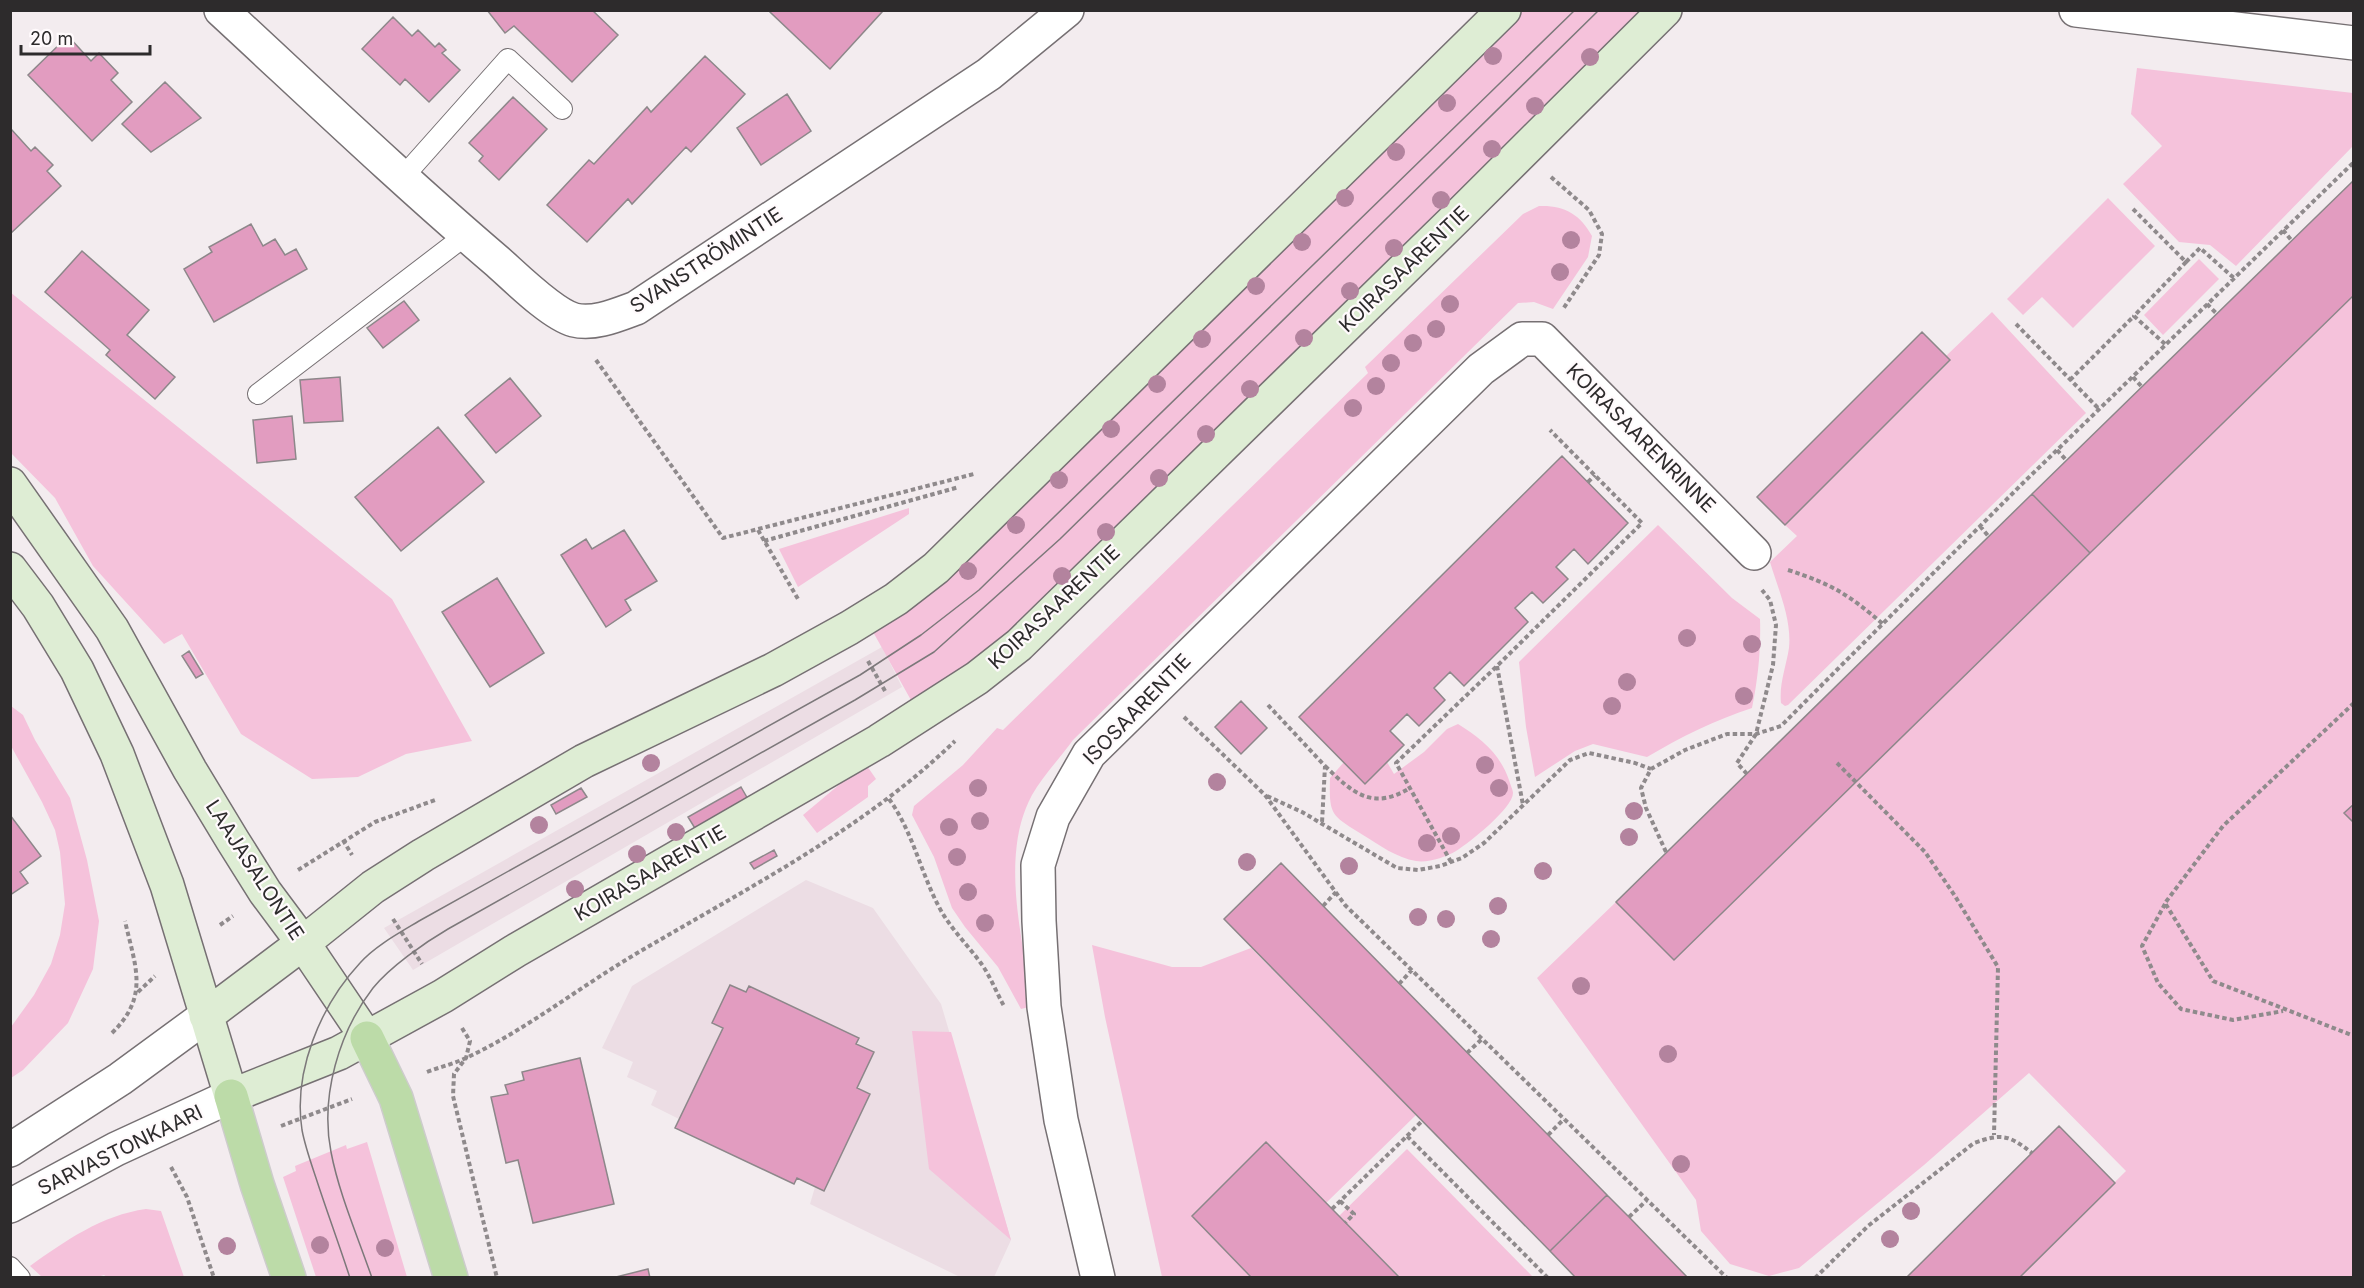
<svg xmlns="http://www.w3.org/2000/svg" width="2364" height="1288" font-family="Inter,sans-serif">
	<rect width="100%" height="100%" fill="#f3ecef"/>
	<path fill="#ecdde4" d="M 882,647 L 902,687 L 413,970 L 384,928 Z
		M 806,880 L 873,908 L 941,1004 L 1011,1240 L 994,1277 L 960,1277 L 810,1204 L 815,1187 L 797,1178 L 794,1184 L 675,1128 L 679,1119 L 651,1105 L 657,1091 L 627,1077 L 633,1062 L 602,1048 L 632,986 Z"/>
	<path fill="#f5c2db" d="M 1522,11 L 1648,11 L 1031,616 L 970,664 L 912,702 L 872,630 L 1189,336 Z
		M 2137,68 L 2353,93 L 2353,146 L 2236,266 L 2210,245 L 2179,242 L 2123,184 L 2162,146 L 2131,114 Z
		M 2108,198 L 2155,246 L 2073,328 L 2042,297 L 2023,315 L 2007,299 Z
		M 1539,206 C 1564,205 1580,214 1592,236 L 1588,257 L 1553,309 L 1534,302 L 1518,303 L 1073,740 C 1060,758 1043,776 1032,795 C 999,856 1023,941 1033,1006 L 1021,1009 L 998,967 L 965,927 L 952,908 L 934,857 L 912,815 L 914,806 L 963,765 L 997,728 L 1003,730 L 1368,373 L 1365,367 L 1523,214 Z
		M 2199,259 L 2219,279 L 2163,335 L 2144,315 Z
		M 10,292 L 392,599 L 472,741 L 406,754 L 358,777 L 312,779 L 241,734 L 182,634 L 164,644 L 93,566 L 55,498 L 11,453 Z
		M 2353,295 L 2354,804 L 2344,813 L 2354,823 L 2353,1277 L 2019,1277 L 2126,1171 L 2029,1073 L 1924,1165 L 1799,1268 L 1769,1276 L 1730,1264 L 1701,1231 L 1696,1200 L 1537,978 L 1616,902 L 1674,960 Z
		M 1992,312 L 2086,413 L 1788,705 L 1785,706 L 1781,703 C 1779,684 1786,667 1789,648 C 1792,619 1778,589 1770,562 L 1797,536 L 1785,525 L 1950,361 L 1946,356 Z
		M 909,508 L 909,514 L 798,587 L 779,549 Z
		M 1658,525 L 1732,598 L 1760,619 C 1761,650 1758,678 1752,708 C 1715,720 1681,737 1647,757 L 1593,744 L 1575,751 L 1535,777 L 1526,727 L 1519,662 Z
		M 11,706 L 23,715 L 35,740 L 70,798 L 87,860 L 99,921 L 93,969 L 68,1023 L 23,1070 L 11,1078 L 11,1027 L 34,995 L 51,964 L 60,935 L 65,904 L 60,852 L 55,830 L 42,802 L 11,746 Z
		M 1458,724 C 1481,738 1500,754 1509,780 C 1510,784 1513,790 1513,793 C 1513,808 1469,843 1456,851 C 1446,857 1428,863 1416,861 C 1397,858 1379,845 1363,835 C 1331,815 1329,816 1330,778 L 1344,762 L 1365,783 L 1387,762 L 1394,774 L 1424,752 L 1447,729 Z
		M 865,763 L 876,779 L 868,786 L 868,797 L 817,833 L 803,815 Z
		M 1092,945 L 1172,967 L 1201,967 L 1251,948 L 1416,1115 L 1326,1203 L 1266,1143 L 1192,1216 L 1249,1275 L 1247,1277 L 1162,1277 L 1105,1017 Z
		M 912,1031 L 951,1032 L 1011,1240 L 929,1169 Z
		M 367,1142 L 407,1277 L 316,1277 L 283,1177 L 296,1171 L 295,1166 L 346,1145 L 347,1149 Z
		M 1407,1149 L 1533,1277 L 1400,1277 L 1339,1216 Z
		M 146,1209 L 161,1211 L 184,1277 L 108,1278 L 104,1275 L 94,1278 L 42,1277 L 30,1266 C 65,1241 102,1215 146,1209 Z"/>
	<path fill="#e29cc0" stroke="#8d878a" stroke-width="1.5" d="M 487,10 L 592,10 L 618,35 L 572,82 L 514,26 L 505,33 Z
		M 771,10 L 881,10 L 882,12 L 830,69 L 770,12 Z
		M 393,17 L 412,36 L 418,30 L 435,47 L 439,43 L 446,50 L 442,53 L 460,70 L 429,102 L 405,79 L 400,85 L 362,49 Z
		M 68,36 L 91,61 L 99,53 L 118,73 L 111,80 L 132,102 L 92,141 L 28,75 Z
		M 705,56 L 745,94 L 691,152 L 686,147 L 632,204 L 628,199 L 587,242 L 547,205 L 589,160 L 594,164 L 647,107 L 651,112 Z
		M 165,82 L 201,118 L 151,152 L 122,124 Z
		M 787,94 L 811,131 L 761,165 L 737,128 Z
		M 513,97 L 547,129 L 499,180 L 479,161 L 483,156 L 469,143 Z
		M 11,129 L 31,151 L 35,147 L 53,165 L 47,171 L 61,186 L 10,234 Z
		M 2354,180 L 2354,295 L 2090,553 L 2032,494 Z
		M 251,224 L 263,246 L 275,239 L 285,255 L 296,249 L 307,269 L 214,322 L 184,269 L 212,252 L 209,247 Z
		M 82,251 L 149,310 L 127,335 L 175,377 L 155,399 L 106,355 L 110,350 L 45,292 Z
		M 404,301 L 419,320 L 383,348 L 367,328 Z
		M 1922,332 L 1950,360 L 1785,525 L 1757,497 Z
		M 340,377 L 343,421 L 304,423 L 300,380 Z
		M 510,378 L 541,416 L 496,453 L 465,415 Z
		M 292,416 L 296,459 L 257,463 L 253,420 Z
		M 438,427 L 484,482 L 401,551 L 355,497 Z
		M 1562,456 L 1628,523 L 1588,564 L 1574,549 L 1556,567 L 1568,579 L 1543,603 L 1532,592 L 1515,608 L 1528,622 L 1464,686 L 1450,672 L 1434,688 L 1445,700 L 1419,726 L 1407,714 L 1390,731 L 1404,745 L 1365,784 L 1299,717 Z
		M 2032,494 L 2090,553 L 1674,960 L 1616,902 Z
		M 624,530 L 657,581 L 625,600 L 631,610 L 606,627 L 561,555 L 586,539 L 592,549 Z
		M 497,578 L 544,653 L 490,687 L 442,612 Z
		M 189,651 L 203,674 L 196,678 L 182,656 Z
		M 1241,701 L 1267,728 L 1241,754 L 1215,727 Z
		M 741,787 L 749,801 L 696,830 L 688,817 Z
		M 581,788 L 587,797 L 556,814 L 551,805 Z
		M 2354,804 L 2354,823 L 2344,813 Z
		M 10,815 L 41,856 L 20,872 L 28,883 L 10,895 Z
		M 774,850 L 777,856 L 754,869 L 750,863 Z
		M 1281,863 L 1607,1195 L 1550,1251 L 1224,919 Z
		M 730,985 L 746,992 L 749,986 L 859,1038 L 856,1044 L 874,1052 L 857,1088 L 870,1094 L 824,1191 L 797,1178 L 794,1184 L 675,1128 L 723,1028 L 712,1023 Z
		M 580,1058 L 614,1204 L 533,1223 L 518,1160 L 506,1163 L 491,1097 L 508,1094 L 505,1085 L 524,1080 L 522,1072 Z
		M 2059,1126 L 2115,1183 L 2019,1278 L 1906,1278 Z
		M 1266,1142 L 1339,1216 L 1400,1278 L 1252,1278 L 1249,1275 L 1192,1216 Z
		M 1607,1195 L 1629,1217 L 1688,1278 L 1576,1278 L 1550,1251 Z
		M 648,1269 L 650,1278 L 612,1278 Z"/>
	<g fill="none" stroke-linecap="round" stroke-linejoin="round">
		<defs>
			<path id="service" d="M 403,177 L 508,59 L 562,109
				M 258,394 L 466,235
				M 10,1267 L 20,1278"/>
			<path id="minor" d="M 221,10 C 313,95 403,181 498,262 C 516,278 552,314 574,320 C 594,325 617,315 636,308 L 989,74 L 1067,10
				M 2076,10 L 2354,43
				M 1098,1278 L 1061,1120 L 1044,1007 L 1039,921 L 1038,865 L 1053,817 L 1089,754 L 1481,369 L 1522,339 L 1542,339 L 1754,553"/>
			<path id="tertiary" d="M 10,1150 L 120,1079 L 206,1016
				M 10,1206 L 116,1149 L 231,1096"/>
			<path id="secondary" d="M 10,484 L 112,629 L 190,770 L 233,841 L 265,892 L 303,943 L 367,1038
				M 10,569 L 38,606 L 77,670 L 117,754 L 167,885 L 231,1096 L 339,1053 L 443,996 L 515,951 L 879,741 L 977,678 L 1019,645 L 1456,218 L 1665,10
				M 206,1016 L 303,943 L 373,887 L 423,855 L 584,761 L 773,670 L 849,628 L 896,599 L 936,568 L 1504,10"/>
			<path id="primary" d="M 367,1038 L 396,1098 L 451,1278
				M 231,1096 L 257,1184 L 289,1278"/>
		</defs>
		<use href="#service" stroke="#767073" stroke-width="22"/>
		<use href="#minor" stroke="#767073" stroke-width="36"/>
		<use href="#tertiary" stroke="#767073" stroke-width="36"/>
		<use href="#secondary" stroke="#767073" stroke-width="36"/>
		<use href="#primary" stroke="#cdcccc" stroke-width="36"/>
		<path stroke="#8f8a8c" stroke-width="4" stroke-dasharray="4.5 3" stroke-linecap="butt" d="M 1551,177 L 1589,210 L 1602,234 L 1599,255 L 1563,309
			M 2133,209 L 2186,262 L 2200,248 L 2234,278
			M 2283,230 L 2292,241
			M 2207,304 L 2217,314
			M 2016,324 L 2099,409
			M 2165,344 L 2134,316 L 2186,262
			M 596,360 L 723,538 L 974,474
			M 2133,377 L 2142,387
			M 2070,380 L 2134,316
			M 2057,450 L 2067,461
			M 1588,482 L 1595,475
			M 1980,526 L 1989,537
			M 758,530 L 798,599
			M 764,541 L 959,487
			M 1788,570 C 1832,584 1849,595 1883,624
			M 868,661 L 885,691
			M 1497,666 L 1523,805
			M 2354,703 L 2223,826 L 2165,903 L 2213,981 L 2354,1036
			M 1268,705 L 1325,766 L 1322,823
			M 1184,717 L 1265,795 L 1345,905 L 1727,1278
			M 1837,763 L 1925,852 L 1955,896 L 1998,967 L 1994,1135
			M 1325,766 C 1353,793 1372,811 1410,788
			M 1747,774 L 1737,763 L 1756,734 L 1773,665 L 1776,625 L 1770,600 L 1762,590
			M 1267,796 L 1302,812 L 1397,868 L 1418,870 L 1440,866 L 1462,858 L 1484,843 L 1570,760 L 1589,753 L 1635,763 L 1651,769
			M 889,799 C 913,832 920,871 939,907 C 950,928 966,943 980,962 C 990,975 996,992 1004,1006
			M 343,840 L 352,855
			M 1666,852 L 1646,808 L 1641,788 L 1651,769 L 1685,750 L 1727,734 L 1756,734 L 1781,726 L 2023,483 L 2354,162
			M 1451,862 L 1396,763 L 1497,666 L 1642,523 L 1550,430
			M 298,870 L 375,822 L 435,800
			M 2165,904 L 2142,946 L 2158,983 L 2181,1009 L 2233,1020 L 2283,1011
			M 1323,906 L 1336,892
			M 393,919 L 422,964
			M 220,925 L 233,916
			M 1399,984 L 1412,970
			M 138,992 L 155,976
			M 462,1028 L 470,1041 L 466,1058 L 454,1074 L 453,1096 L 497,1278
			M 112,1033 C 150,996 135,966 125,921
			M 1467,1053 L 1482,1039
			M 427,1072 C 440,1067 453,1064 466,1058 C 522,1032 576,990 629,958 C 741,891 861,832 955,741
			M 281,1126 L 352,1099
			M 1548,1135 L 1564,1119
			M 1407,1136 L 1422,1121
			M 171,1167 L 187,1197 L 214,1278
			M 1340,1201 L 1354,1214 L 1345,1223
			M 1332,1209 L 1407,1136 L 1548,1278
			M 1629,1217 L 1647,1200
			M 1815,1278 L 1868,1226 L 1974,1143 C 2002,1133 2009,1135 2032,1153"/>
		<use href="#service" stroke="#fff" stroke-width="20"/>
		<use href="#minor" stroke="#fff" stroke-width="33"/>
		<use href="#tertiary" stroke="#fff" stroke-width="33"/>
		<use href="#secondary" stroke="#deedd4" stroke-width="33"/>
		<use href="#primary" stroke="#bcdba8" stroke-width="33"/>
		<path stroke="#7c787a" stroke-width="1.5" d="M 350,1278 C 339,1244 327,1212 316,1178 C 311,1163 305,1146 302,1130 C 293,1072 320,1006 360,963 C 375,946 399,933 419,921 L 860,675 L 921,635 L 979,590 L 1575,10
			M 372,1278 C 358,1237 339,1194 331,1152 C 320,1096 339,1032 373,988 C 390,967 424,943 448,929 L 855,700 L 934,652 L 1060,539 L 1599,10"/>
	</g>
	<g fill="#b3839e">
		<circle cx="1493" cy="56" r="9"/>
		<circle cx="1590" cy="57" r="9"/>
		<circle cx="1447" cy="103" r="9"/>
		<circle cx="1535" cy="106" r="9"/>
		<circle cx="1492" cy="149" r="9"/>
		<circle cx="1396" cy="152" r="9"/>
		<circle cx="1345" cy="198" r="9"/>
		<circle cx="1441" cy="200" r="9"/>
		<circle cx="1571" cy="240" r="9"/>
		<circle cx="1302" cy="242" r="9"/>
		<circle cx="1394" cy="248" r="9"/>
		<circle cx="1560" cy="272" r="9"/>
		<circle cx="1256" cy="286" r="9"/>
		<circle cx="1350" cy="291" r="9"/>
		<circle cx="1450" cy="304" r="9"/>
		<circle cx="1436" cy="329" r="9"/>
		<circle cx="1304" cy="338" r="9"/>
		<circle cx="1202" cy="339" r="9"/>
		<circle cx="1413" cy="343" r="9"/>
		<circle cx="1391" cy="363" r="9"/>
		<circle cx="1157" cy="384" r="9"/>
		<circle cx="1376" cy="386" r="9"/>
		<circle cx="1250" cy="389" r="9"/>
		<circle cx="1353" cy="408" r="9"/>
		<circle cx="1111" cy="429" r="9"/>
		<circle cx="1206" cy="434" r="9"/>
		<circle cx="1159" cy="478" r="9"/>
		<circle cx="1059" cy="480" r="9"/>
		<circle cx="1016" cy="525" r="9"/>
		<circle cx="1106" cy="532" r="9"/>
		<circle cx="968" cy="571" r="9"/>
		<circle cx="1062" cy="576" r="9"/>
		<circle cx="1687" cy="638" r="9"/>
		<circle cx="1752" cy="644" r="9"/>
		<circle cx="1627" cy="682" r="9"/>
		<circle cx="1744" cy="696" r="9"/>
		<circle cx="1612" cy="706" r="9"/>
		<circle cx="651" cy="763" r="9"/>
		<circle cx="1485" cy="765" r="9"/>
		<circle cx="1217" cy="782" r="9"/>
		<circle cx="978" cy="788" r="9"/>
		<circle cx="1499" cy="788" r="9"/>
		<circle cx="1634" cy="811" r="9"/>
		<circle cx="980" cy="821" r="9"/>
		<circle cx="539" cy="825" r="9"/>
		<circle cx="949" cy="827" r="9"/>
		<circle cx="676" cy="832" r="9"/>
		<circle cx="1451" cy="836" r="9"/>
		<circle cx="1629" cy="837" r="9"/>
		<circle cx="1427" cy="843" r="9"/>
		<circle cx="637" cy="854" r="9"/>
		<circle cx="957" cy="857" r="9"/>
		<circle cx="1247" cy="862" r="9"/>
		<circle cx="1349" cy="866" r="9"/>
		<circle cx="1543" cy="871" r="9"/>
		<circle cx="575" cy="889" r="9"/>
		<circle cx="968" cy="892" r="9"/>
		<circle cx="1498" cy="906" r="9"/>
		<circle cx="1418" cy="917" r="9"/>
		<circle cx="1446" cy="919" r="9"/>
		<circle cx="985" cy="923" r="9"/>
		<circle cx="1491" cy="939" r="9"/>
		<circle cx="1581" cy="986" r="9"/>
		<circle cx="1668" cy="1054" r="9"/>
		<circle cx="1681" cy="1164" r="9"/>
		<circle cx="1911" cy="1211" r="9"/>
		<circle cx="1890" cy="1239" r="9"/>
		<circle cx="320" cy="1245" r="9"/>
		<circle cx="227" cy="1246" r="9"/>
		<circle cx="385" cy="1248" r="9"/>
	</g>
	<g text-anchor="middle" stroke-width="4.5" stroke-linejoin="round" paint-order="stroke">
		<g font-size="20" fill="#2d2b2c" stroke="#fffafc">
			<text transform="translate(706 260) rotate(-33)" y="7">SVANSTRÖMINTIE</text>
			<text transform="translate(1404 269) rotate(-44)" y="7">KOIRASAARENTIE</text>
			<text transform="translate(1641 438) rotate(45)" y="7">KOIRASAARENRINNE</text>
			<text transform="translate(1054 607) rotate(-43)" y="7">KOIRASAARENTIE</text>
			<text transform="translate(1137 709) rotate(-46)" y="7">ISOSAARENTIE</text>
			<text transform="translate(255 870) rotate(57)" y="7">LAAJASALONTIE</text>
			<text transform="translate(650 873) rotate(-30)" y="7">KOIRASAARENTIE</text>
			<text transform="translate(120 1150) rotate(-26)" y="7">SARVASTONKAARI</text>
		</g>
	</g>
	<rect width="2364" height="1288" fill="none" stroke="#2d2b2c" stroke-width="24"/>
	<path d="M21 45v9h129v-9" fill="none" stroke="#2d2b2c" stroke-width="3"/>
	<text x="30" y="45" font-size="18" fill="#2d2b2c" stroke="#fffafc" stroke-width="4.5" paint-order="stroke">20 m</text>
</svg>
